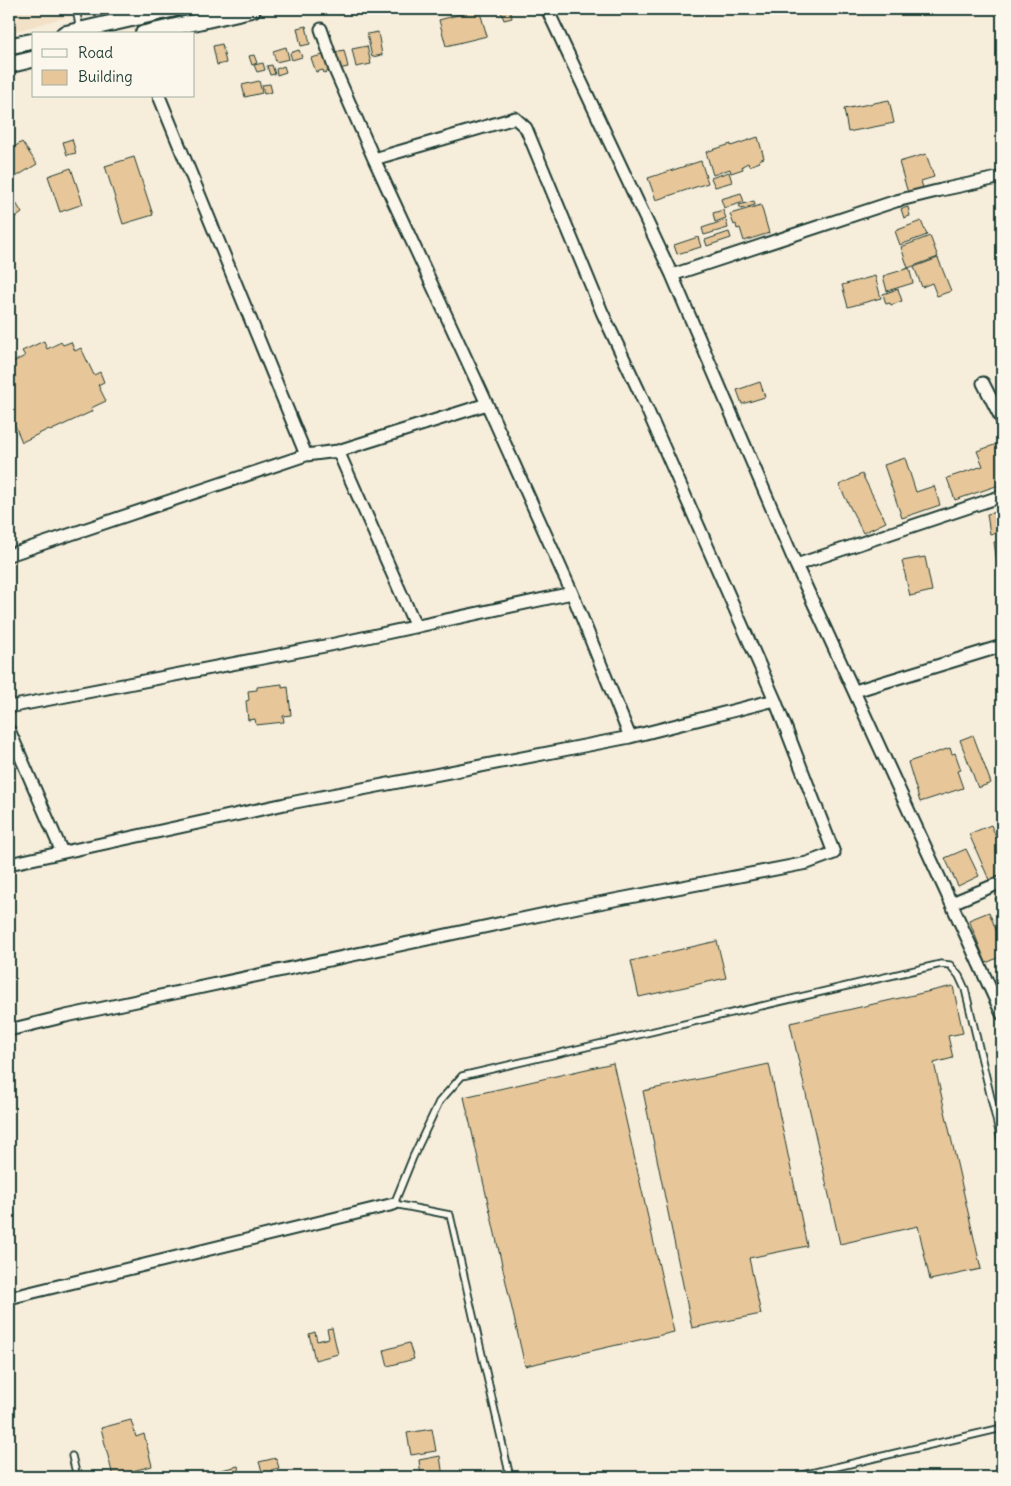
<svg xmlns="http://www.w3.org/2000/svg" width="1011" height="1486" font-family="Delius,sans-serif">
	<rect width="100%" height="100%" fill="#f7eddb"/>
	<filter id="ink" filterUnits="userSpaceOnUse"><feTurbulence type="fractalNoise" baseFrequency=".02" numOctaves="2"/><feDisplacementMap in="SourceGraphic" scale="10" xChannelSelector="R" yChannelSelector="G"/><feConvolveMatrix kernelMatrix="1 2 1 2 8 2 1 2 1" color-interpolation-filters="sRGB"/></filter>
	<g filter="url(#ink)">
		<path fill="#f2e1c7" d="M 9,9 L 95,9 L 9,33 Z"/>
		<path fill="#e7c699" stroke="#1f3d34" d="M 479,9 L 487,36 L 446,46 L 439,20 Z
			M 500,9 L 510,9 L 512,18 L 504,20 Z
			M 306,26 L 310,44 L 301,46 L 297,28 Z
			M 378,32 L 382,55 L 372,57 L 367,34 Z
			M 222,44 L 226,63 L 217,65 L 213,46 Z
			M 367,46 L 371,64 L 356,67 L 352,49 Z
			M 286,47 L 289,59 L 276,62 L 273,51 Z
			M 299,50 L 302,57 L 292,60 L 290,53 Z
			M 344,50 L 348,67 L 339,69 L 335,52 Z
			M 327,54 L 332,70 L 324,73 L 323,70 L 316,72 L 311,58 Z
			M 254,55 L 257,63 L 252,65 L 249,56 Z
			M 263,63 L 265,70 L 257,72 L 254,65 Z
			M 272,65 L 275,74 L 270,75 L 267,66 Z
			M 284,66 L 286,72 L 277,75 L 276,69 Z
			M 259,81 L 262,93 L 245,97 L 242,85 Z
			M 270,84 L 272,92 L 264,94 L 262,85 Z
			M 889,100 L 894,123 L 848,132 L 844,109 Z
			M 758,137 L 764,158 L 759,160 L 760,162 L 749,166 L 748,163 L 742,166 L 743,169 L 731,173 L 730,169 L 713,175 L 706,152 L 731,144 L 731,146 Z
			M 72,139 L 76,153 L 67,155 L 63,142 Z
			M 22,142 L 37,164 L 9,181 L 9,150 Z
			M 926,154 L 934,177 L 921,181 L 923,188 L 908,193 L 899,162 Z
			M 134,157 L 153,215 L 123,224 L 105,166 Z
			M 701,161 L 708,183 L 656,200 L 648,178 Z
			M 71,168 L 83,204 L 60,212 L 48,176 Z
			M 729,172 L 732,182 L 715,187 L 711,178 Z
			M 9,191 L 22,213 L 9,222 Z
			M 741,193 L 744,202 L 724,208 L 721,199 Z
			M 754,201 L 755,205 L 741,209 L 739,205 Z
			M 761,205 L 769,233 L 744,241 L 740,228 L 737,229 L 736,224 L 734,225 L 730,214 Z
			M 908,207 L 910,216 L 904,218 L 901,209 Z
			M 723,210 L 726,218 L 715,222 L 713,213 Z
			M 726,220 L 728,228 L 704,235 L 702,228 Z
			M 921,221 L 927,235 L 900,245 L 895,231 Z
			M 729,232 L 731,238 L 707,246 L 705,240 Z
			M 930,236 L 938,257 L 908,268 L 901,247 Z
			M 698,237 L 701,247 L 677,254 L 674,245 Z
			M 938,258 L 951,291 L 937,296 L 932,283 L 922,287 L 914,267 Z
			M 909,268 L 913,283 L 887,291 L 883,276 Z
			M 875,276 L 881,298 L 848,307 L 842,285 Z
			M 898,289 L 902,301 L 891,305 L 890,303 L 886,304 L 883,294 Z
			M 44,341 L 47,349 L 61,342 L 63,345 L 71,342 L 75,351 L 81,348 L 94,375 L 100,372 L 104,382 L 98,385 L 106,401 L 91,408 L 93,411 L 50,431 L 49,429 L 22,442 L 13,421 L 9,423 L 9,377 L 14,375 L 9,364 L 25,356 L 22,351 Z
			M 760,382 L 765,397 L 742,404 L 737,390 Z
			M 1000,443 L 1002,449 L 1002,484 L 955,500 L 947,478 L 983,466 L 977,451 Z
			M 905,458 L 916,492 L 934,486 L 940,505 L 902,518 L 884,465 Z
			M 862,474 L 886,522 L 863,533 L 839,485 Z
			M 998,512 L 1002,532 L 990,534 L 987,514 Z
			M 1002,541 L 1002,570 L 998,570 L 994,542 Z
			M 925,557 L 932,591 L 910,596 L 902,561 Z
			M 282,684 L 282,688 L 288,687 L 291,715 L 283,716 L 284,722 L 256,725 L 255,719 L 248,720 L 246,701 L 249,700 L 248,691 L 257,690 L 257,687 Z
			M 973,735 L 991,783 L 978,788 L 960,740 Z
			M 1002,741 L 1002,753 L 998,742 Z
			M 950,748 L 952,754 L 955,753 L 961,770 L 957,771 L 963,788 L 920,802 L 908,762 Z
			M 1002,816 L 1002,831 L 997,818 Z
			M 991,825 L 1002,851 L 1002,876 L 990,882 L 969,834 Z
			M 966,849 L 979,876 L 958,886 L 945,858 Z
			M 1002,895 L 1002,907 L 999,909 L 995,898 Z
			M 989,912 L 1002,945 L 1002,956 L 986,963 L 969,920 Z
			M 717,941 L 726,978 L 639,997 L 631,961 Z
			M 953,986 L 963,1033 L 948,1036 L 953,1058 L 934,1063 L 981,1269 L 930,1280 L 918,1226 L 840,1244 L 790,1023 Z
			M 613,1063 L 674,1332 L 525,1366 L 464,1097 Z
			M 769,1064 L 807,1246 L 749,1258 L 761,1314 L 692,1328 L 643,1091 Z
			M 332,1328 L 338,1354 L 315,1360 L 309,1334 L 315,1332 L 317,1341 L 329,1338 L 327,1329 Z
			M 409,1343 L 414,1359 L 388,1366 L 384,1350 Z
			M 131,1420 L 136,1437 L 144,1434 L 152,1466 L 113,1476 L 101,1428 Z
			M 432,1429 L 436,1451 L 411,1455 L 407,1433 Z
			M 440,1456 L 443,1477 L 421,1477 L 419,1460 Z
			M 276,1458 L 279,1468 L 271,1470 L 272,1477 L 264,1477 L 259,1462 Z
			M 238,1466 L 241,1477 L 192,1477 Z"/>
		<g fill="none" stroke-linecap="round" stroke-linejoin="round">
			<defs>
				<path id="lane" d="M 76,9 L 80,30
					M 72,1456 L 77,1477
					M 510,1477 L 450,1215 L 394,1204 L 413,1157 L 439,1102 L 462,1076 L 941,964 L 950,965 L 959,976 L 965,989 L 1002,1144
					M 794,1477 L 1002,1428"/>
				<path id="street" d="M 547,9 L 672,275 L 796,565 L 1002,1014
					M 321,29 L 335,70 L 374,159
					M 159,96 L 306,455
					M 672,275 L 896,201 L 941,190 L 1002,177
					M 983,383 L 1002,420
					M 338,451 L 487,404
					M 9,555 L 306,455 L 338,451 L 416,627
					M 796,565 L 1002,496
					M 855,691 L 1002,646
					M 9,707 L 330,645 L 572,593
					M 9,730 L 62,852
					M 630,737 L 775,700
					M 9,864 L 285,804 L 630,737 L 572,593 L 487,404 L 374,159 L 515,118 L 526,128 L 602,312 L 639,391 L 775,700 L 834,853 L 807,863 L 578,907 L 66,1016 L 9,1030
					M 952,903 L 1002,882
					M 9,1298 L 394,1204"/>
				<path id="secondary" d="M 64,34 L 173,9
					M 143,34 L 253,9
					M 9,46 L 34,41
					M 9,65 L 34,59"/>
			</defs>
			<use href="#lane" stroke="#1f3d34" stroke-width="9"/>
			<use href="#street" stroke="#1f3d34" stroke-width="15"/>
			<use href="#secondary" stroke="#1f3d34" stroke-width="19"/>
			<use href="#lane" stroke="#fbf7ec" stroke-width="5.5"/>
			<use href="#street" stroke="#fbf7ec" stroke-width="11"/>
			<use href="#secondary" stroke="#fbf7ec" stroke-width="15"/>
		</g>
	</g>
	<rect width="1011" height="1486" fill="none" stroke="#fbf7ec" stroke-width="30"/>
	<rect x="15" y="15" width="981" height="1456" fill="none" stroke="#1f3d34" stroke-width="2" filter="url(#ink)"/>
	<rect x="32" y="32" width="162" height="65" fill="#fbf7ec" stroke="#a3ada2"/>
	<rect x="42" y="49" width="25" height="8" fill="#fbf7ec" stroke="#a3ada2"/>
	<text x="78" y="58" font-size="15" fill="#1f3d34">Road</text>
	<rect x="42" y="70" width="25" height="15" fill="#e7c699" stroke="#a3ada2"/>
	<text x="78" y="82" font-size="15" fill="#1f3d34">Building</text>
</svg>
